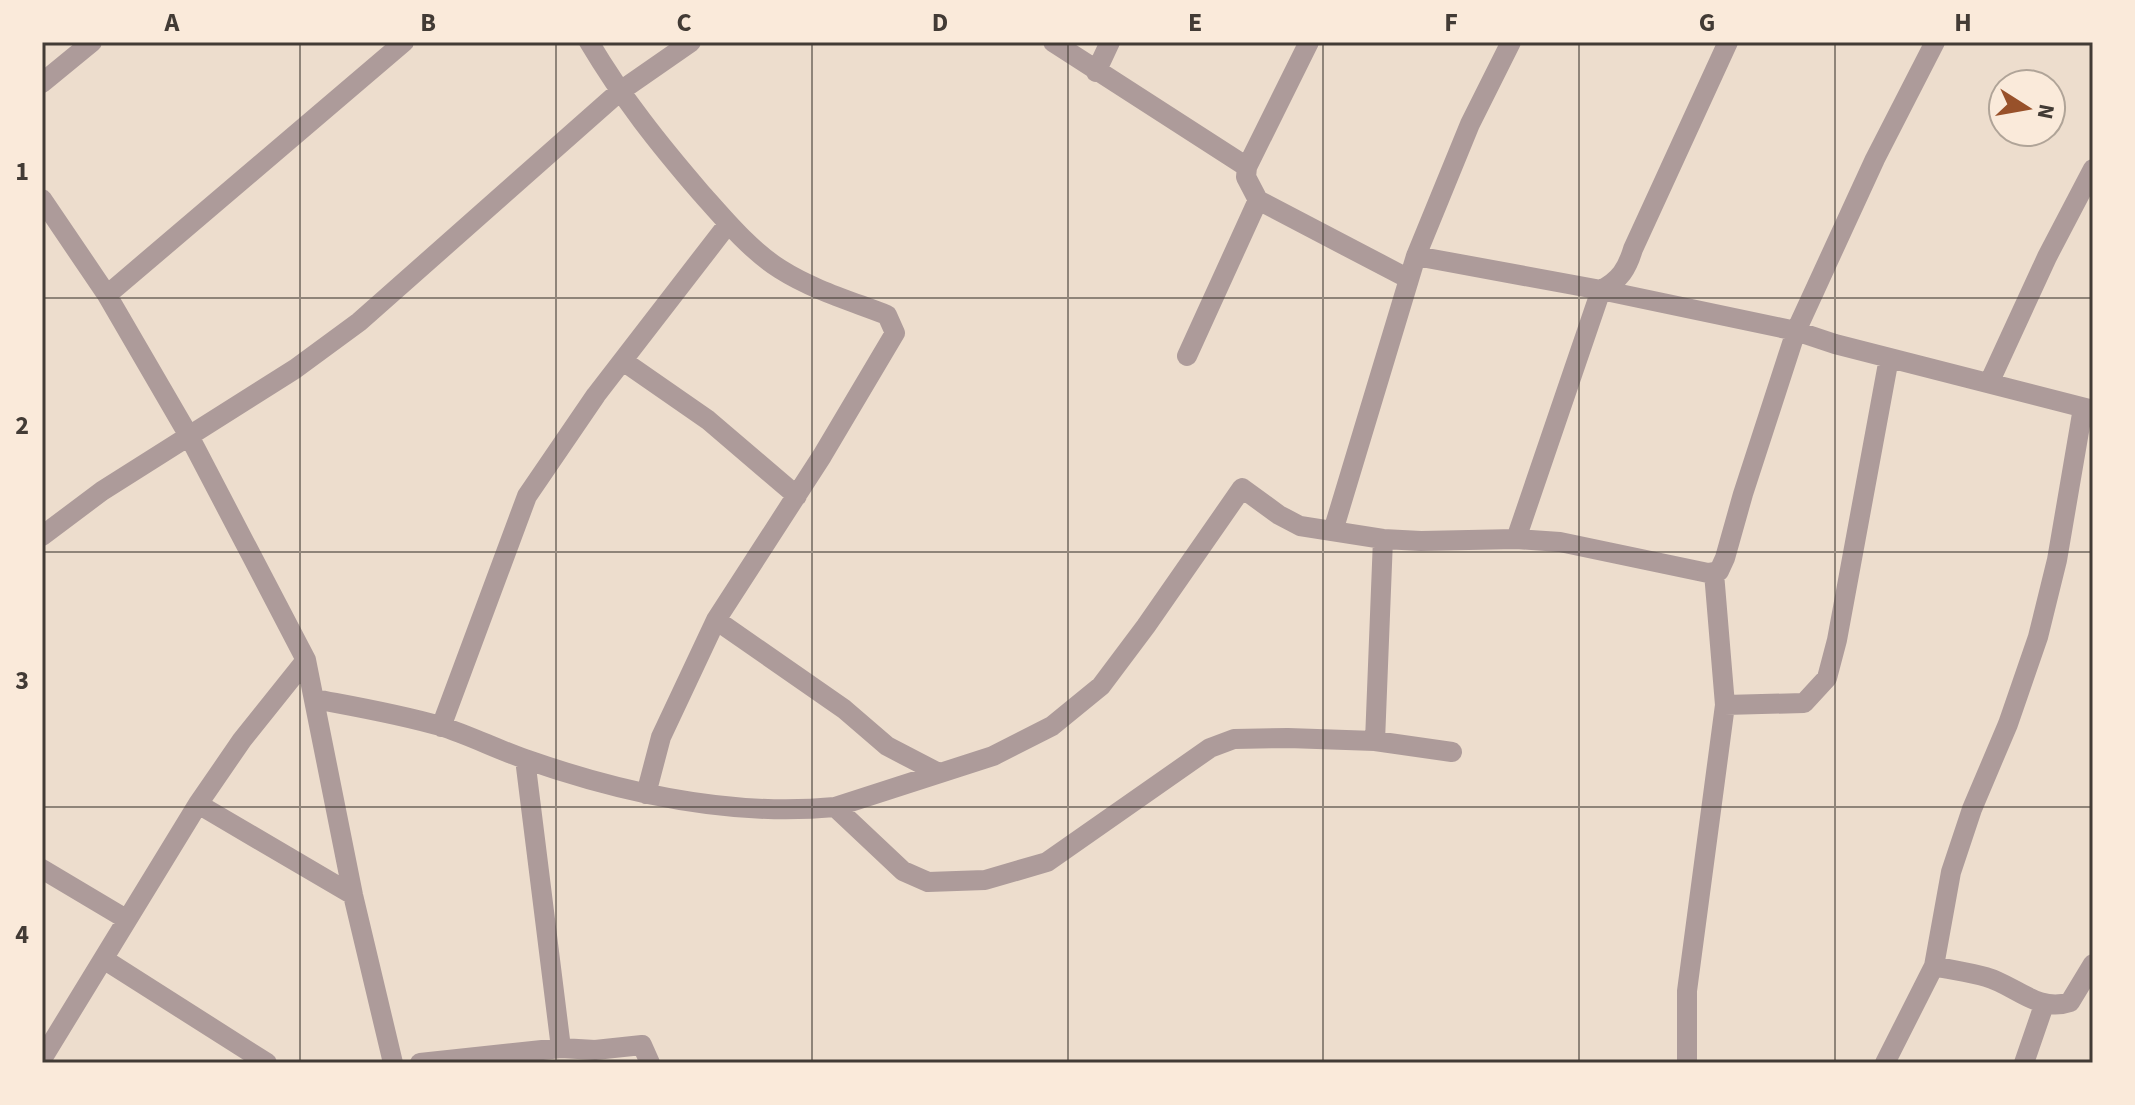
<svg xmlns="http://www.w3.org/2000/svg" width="2135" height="1105" font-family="'Source Sans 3',sans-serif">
	<rect width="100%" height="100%" fill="#edddcd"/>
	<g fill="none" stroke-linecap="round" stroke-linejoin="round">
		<path stroke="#ad9b9a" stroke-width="20" d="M 589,42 C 623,99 658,143 701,193 C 725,220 750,250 780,269 C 813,290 851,301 887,315 L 895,333 L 822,456 L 716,620 L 661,737 L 646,794
			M 1053,42 L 1247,167
			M 1309,42 L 1247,167 L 1246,177 L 1258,200 L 1409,279
			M 1096,72 L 1110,42
			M 42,83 L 92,42
			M 42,199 L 107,295 L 189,436 L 306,660 L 353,895 L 393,1063
			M 1416,256 L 1601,290 L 1796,331 L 1835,344 L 2093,410
			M 107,295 L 404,42
			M 1187,356 L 1258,200
			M 623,361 L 708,420 L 797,496
			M 1989,383 L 2047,257 L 2093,169
			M 1333,531 L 1416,256 L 1470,124 L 1511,42
			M 42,536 L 102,491 L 295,369 L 359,322 L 619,92 L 691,42
			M 1516,539 L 1601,290 C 1620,280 1627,269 1633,249 L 1728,42
			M 716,620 L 844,709 L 887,746 L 937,772
			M 315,699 C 357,707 399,714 440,726 C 469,735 496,749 525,759 C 622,793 732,817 835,807 L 993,756 L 1052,726 L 1101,686 L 1146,626 L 1242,488 L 1279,515 L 1300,526 L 1383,539 L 1421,541 L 1516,539 L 1560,542 L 1708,573 L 1719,571 L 1725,558 L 1743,494 L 1796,331 L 1875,159 L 1935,42
			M 1725,705 L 1804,703 L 1827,678 L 1837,640 L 1889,358
			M 441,727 L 527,496 L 596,395 L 728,224
			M 1375,741 L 1383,539
			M 198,804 L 353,895
			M 835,807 L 903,871 L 928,882 L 985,880 L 1047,862 L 1210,748 L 1234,739 L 1288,738 L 1375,741 L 1452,752
			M 42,869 L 126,919
			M 105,960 L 267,1063
			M 1934,966 C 1951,970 1969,972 1986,977 C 2015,985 2038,1013 2070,1002 L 2093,964
			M 561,1048 L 595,1050 L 642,1045 L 650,1063
			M 42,1059 L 198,804 L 242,740 L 306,660
			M 420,1063 L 561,1048 L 525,759
			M 1687,1063 L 1687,991 L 1725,705 L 1714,573
			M 1885,1063 L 1934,966 L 1951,872 L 1972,809 L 2008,724 L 2038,637 L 2057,560 L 2083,408
			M 2024,1063 L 2044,1005"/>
	</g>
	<path fill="none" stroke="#423b35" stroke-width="2" stroke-opacity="0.55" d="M 300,42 L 300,1063M 556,42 L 556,1063M 812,42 L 812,1063M 1068,42 L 1068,1063M 1323,42 L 1323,1063M 1579,42 L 1579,1063M 1835,42 L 1835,1063M 42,298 L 2093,298M 42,552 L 2093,552M 42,807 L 2093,807"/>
	<rect width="2135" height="1105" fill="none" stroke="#faeada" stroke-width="88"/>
	<g transform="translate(2027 108) rotate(101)"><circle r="38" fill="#faeada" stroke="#b0a498" stroke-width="2"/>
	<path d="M0-6L14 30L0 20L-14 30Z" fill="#98512a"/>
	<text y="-12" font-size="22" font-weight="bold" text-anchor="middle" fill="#423b35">N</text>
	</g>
	<rect x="44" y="44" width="2047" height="1017" fill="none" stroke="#423b35" stroke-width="3"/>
	<g font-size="26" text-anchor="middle" font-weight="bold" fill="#423b35">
		<text x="172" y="31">A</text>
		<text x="428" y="31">B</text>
		<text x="684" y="31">C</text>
		<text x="940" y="31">D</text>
		<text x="1195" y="31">E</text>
		<text x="1451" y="31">F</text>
		<text x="1707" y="31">G</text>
		<text x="1963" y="31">H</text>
		<text x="22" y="180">1</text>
		<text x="22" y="434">2</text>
		<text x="22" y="689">3</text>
		<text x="22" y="943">4</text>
	</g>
</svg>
